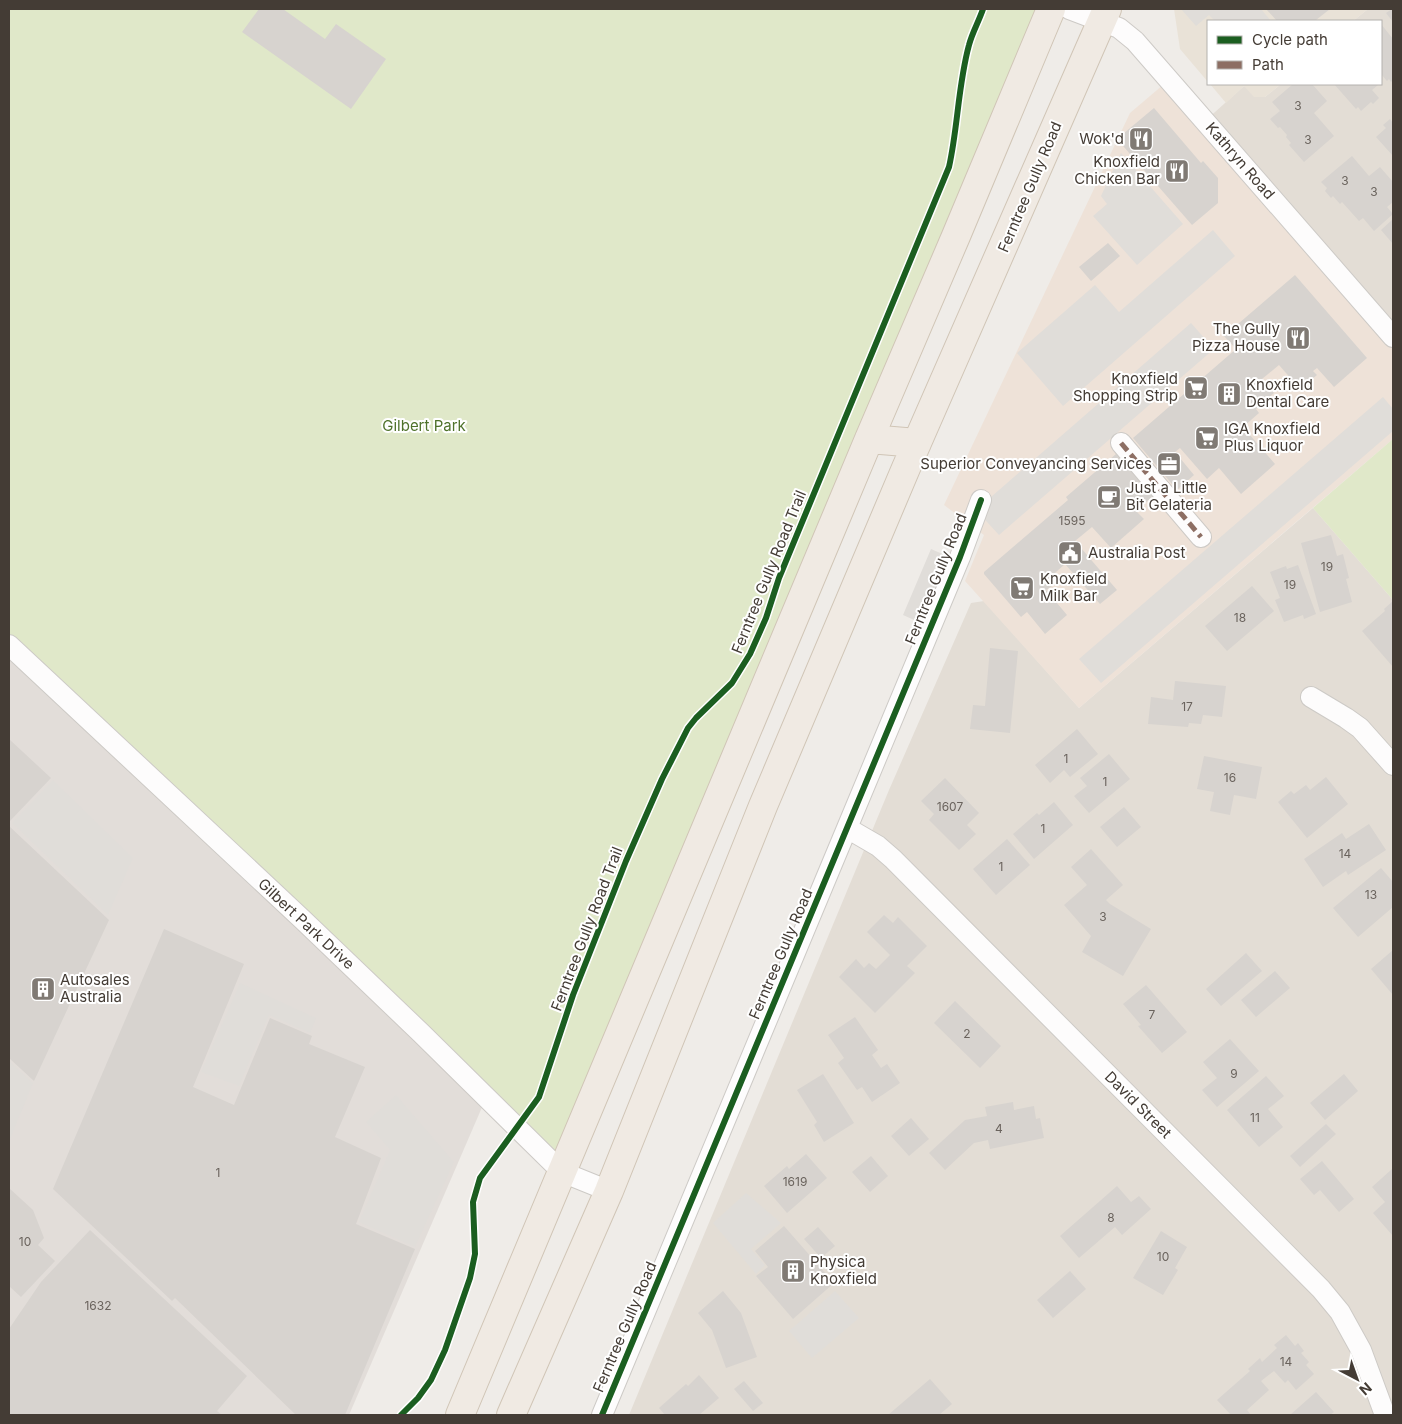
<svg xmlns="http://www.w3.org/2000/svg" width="1402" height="1424" font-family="Inter,sans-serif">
	<rect width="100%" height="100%" fill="#efece8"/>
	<path fill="#e3ddd5" d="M 1368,9 L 1393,9 L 1393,337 L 1205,121 L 1244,86 L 1265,97 L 1281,84 L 1381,84 L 1381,21 L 1353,21 Z
		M 1313,508 L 1393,600 L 1393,1415 L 629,1415 L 889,790 L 971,603 L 984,601 L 1079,708 Z"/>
	<path fill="#eee2d8" d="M 1170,79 L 1393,337 L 1393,439 L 1079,708 L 965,581 L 984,535 L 944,505 L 1130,113 Z"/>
	<path fill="#e2ddd9" d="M 9,645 L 486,1098 L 349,1415 L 9,1415 Z"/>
	<path fill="#e9e2d7" d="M 1174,9 L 1368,9 L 1353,21 L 1208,21 L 1208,82 L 1180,49 Z
		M 1210,84 L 1281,84 L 1265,97 L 1254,97 L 1244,86 L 1226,103 Z"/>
	<path fill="#e0e8c9" d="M 9,9 L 1051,9 L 562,1172 L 9,645 Z
		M 1393,439 L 1393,600 L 1313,508 Z"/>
	<path fill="#e0ddd9" d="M 1181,9 L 1261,9 L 1271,21 L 1215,21 L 1209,15 L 1196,26 Z
		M 1121,153 L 1183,224 L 1137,265 L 1093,216 L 1107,204 L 1101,196 Z
		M 1213,230 L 1235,256 L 1063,406 L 1017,353 L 1095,285 L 1119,312 Z
		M 1191,323 L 1214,349 L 999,535 L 976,510 Z
		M 1383,397 L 1393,409 L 1393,431 L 1101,683 L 1079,659 Z
		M 931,549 L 961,562 L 932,628 L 903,615 Z
		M 53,780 L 133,858 L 108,915 L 12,823 Z
		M 240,983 L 316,1018 L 310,1033 L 269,1015 L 239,1086 L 201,1072 Z
		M 9,1061 L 33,1083 L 9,1142 Z
		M 396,1095 L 454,1162 L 415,1247 L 359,1222 L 390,1150 L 366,1122 Z
		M 746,1193 L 781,1223 L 751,1249 L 765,1265 L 756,1274 L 713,1223 Z
		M 835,1291 L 859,1318 L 812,1358 L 789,1331 Z"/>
	<path fill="#d7d3cf" d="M 259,9 L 283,9 L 325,39 L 336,24 L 386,59 L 351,109 L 242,32 Z
		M 1266,9 L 1330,9 L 1316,20 L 1317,21 L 1277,21 Z
		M 1392,9 L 1393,9 L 1393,22 L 1386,13 Z
		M 1381,24 L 1393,39 L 1393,80 L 1391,82 L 1389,79 L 1387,81 L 1381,74 Z
		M 1293,84 L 1312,84 L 1327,101 L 1314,113 L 1334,136 L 1304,162 L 1289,145 L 1291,143 L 1286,137 L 1287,135 L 1280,127 L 1278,128 L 1270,119 L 1280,111 L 1272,102 Z
		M 1334,84 L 1376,84 L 1378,85 L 1372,90 L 1379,98 L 1373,104 L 1371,102 L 1361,111 L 1358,107 L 1356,109 Z
		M 1154,108 L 1201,163 L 1203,161 L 1218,178 L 1218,203 L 1192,225 L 1117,139 Z
		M 1390,119 L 1393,123 L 1393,156 L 1376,137 L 1386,128 L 1383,125 Z
		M 1352,156 L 1369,176 L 1380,167 L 1393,182 L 1393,202 L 1387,207 L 1393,214 L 1374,231 L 1363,218 L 1359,221 L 1342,202 L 1340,204 L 1333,196 L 1331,198 L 1325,191 L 1327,188 L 1321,182 Z
		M 1393,219 L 1393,244 L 1381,230 Z
		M 1108,243 L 1120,256 L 1091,281 L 1079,267 Z
		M 1295,275 L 1367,358 L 1334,387 L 1317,368 L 1313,371 L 1317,375 L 1300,389 L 1279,365 L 1262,379 L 1274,393 L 1256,409 L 1259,413 L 1243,427 L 1275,464 L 1241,494 L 1219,468 L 1207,479 L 1180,448 L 1175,452 L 1194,475 L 1177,490 L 1133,438 L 1236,349 L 1224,336 Z
		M 1116,454 L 1153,496 L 1136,511 L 1144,519 L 1111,548 L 1092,527 L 1075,541 L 1117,590 L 1100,604 L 1065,564 L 1047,580 L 1052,586 L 1046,590 L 1067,615 L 1045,634 L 1027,612 L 1021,617 L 984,574 L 984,572 L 1068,500 L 1066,497 Z
		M 1331,535 L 1337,556 L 1343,554 L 1349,578 L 1346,579 L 1352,602 L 1320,612 L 1301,543 Z
		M 1298,565 L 1316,614 L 1304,619 L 1303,615 L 1284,622 L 1275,600 L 1280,598 L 1270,572 L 1286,566 L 1287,569 Z
		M 1252,586 L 1274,611 L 1227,651 L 1205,626 Z
		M 1393,601 L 1393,667 L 1362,631 L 1385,611 L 1384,609 Z
		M 990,648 L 1018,651 L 1010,733 L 970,729 L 973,705 L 985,706 Z
		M 1175,681 L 1226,686 L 1222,717 L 1203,715 L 1201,724 L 1189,723 L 1188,727 L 1148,724 L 1151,697 L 1173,700 Z
		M 1077,729 L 1098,754 L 1070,777 L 1064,770 L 1050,783 L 1035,765 Z
		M 9,739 L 51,778 L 9,822 Z
		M 1109,754 L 1130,779 L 1089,813 L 1074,796 L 1087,786 L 1080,778 Z
		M 1204,756 L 1262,767 L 1256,799 L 1234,795 L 1230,815 L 1210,811 L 1214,792 L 1197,789 Z
		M 1326,777 L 1348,804 L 1307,838 L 1278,802 L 1291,791 L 1294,794 L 1306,785 L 1310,790 Z
		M 945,778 L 979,813 L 967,825 L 976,834 L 959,850 L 929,820 L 934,814 L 921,801 Z
		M 1054,802 L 1073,825 L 1034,859 L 1013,834 L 1037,813 L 1039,815 Z
		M 1124,807 L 1141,827 L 1117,847 L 1100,827 Z
		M 1369,824 L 1386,850 L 1348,875 L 1346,871 L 1323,887 L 1304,859 L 1342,833 L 1346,839 Z
		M 9,826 L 109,920 L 34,1081 L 9,1058 Z
		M 1007,839 L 1030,865 L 996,895 L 973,869 Z
		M 1091,849 L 1123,885 L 1106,900 L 1110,904 L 1151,929 L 1123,976 L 1082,952 L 1091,936 L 1064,905 L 1087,885 L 1071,867 Z
		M 1381,868 L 1393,882 L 1393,907 L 1358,937 L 1333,908 Z
		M 884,915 L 893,923 L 898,917 L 927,946 L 907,966 L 915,973 L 875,1013 L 839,977 L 856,959 L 864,968 L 869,963 L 876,969 L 890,955 L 867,932 Z
		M 164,929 L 244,964 L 193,1087 L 234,1105 L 270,1018 L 312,1036 L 309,1044 L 365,1067 L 335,1137 L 381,1158 L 356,1224 L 415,1249 L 345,1415 L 296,1415 L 175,1298 L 172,1301 L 53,1189 Z
		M 1393,950 L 1393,995 L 1371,969 Z
		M 1246,953 L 1262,971 L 1221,1006 L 1206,989 Z
		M 1275,971 L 1290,988 L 1256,1017 L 1241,1000 Z
		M 1146,985 L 1187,1032 L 1162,1053 L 1138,1026 L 1141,1025 L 1123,1004 Z
		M 955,1001 L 1001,1046 L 980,1068 L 934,1023 Z
		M 855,1017 L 878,1050 L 872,1055 L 881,1068 L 887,1064 L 900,1083 L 872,1102 L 862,1087 L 857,1090 L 838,1063 L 844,1058 L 828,1035 Z
		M 1230,1039 L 1259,1071 L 1217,1107 L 1202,1090 L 1217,1078 L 1203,1062 Z
		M 823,1074 L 854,1123 L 824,1142 L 814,1125 L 817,1122 L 797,1090 Z
		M 1344,1074 L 1358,1091 L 1325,1120 L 1310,1103 Z
		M 1266,1076 L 1284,1096 L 1268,1109 L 1283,1127 L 1259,1147 L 1227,1110 Z
		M 1013,1102 L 1014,1110 L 1034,1106 L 1036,1119 L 1040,1118 L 1044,1138 L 990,1149 L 988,1140 L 974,1143 L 945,1170 L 929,1153 L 965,1120 L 987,1116 L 985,1107 Z
		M 911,1118 L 929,1139 L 909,1156 L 891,1136 Z
		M 1326,1124 L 1336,1134 L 1300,1167 L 1290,1156 Z
		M 806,1154 L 827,1178 L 787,1213 L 764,1186 L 787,1166 L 789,1169 Z
		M 871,1156 L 888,1176 L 870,1192 L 852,1172 Z
		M 1322,1161 L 1354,1199 L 1339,1212 L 1320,1190 L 1314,1195 L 1300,1179 Z
		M 1392,1169 L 1393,1171 L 1393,1236 L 1373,1213 L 1385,1202 L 1372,1187 Z
		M 1117,1186 L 1131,1202 L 1139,1196 L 1151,1209 L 1122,1235 L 1115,1227 L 1079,1258 L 1060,1236 Z
		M 9,1188 L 33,1210 L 44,1238 L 38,1245 L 55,1261 L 21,1297 L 9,1286 Z
		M 784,1226 L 834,1283 L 793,1319 L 756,1276 L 768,1267 L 755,1251 Z
		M 818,1227 L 835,1246 L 821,1258 L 804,1239 Z
		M 90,1230 L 247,1376 L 217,1411 L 222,1415 L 9,1415 L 9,1329 L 41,1282 Z
		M 1161,1231 L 1187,1247 L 1175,1268 L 1178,1270 L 1163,1295 L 1133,1278 Z
		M 1070,1271 L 1086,1289 L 1053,1318 L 1037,1300 Z
		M 723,1291 L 741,1313 L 757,1357 L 726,1368 L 712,1330 L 698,1313 Z
		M 1286,1335 L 1295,1346 L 1298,1343 L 1304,1351 L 1301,1353 L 1309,1362 L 1306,1365 L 1314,1374 L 1296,1390 L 1288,1380 L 1285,1383 L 1274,1371 L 1261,1381 L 1269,1390 L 1247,1410 L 1251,1415 L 1231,1415 L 1217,1400 L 1250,1371 L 1248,1369 L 1260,1358 L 1262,1362 L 1277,1348 L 1274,1345 Z
		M 699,1375 L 719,1398 L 699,1415 L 665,1415 L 659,1408 L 686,1384 L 688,1386 Z
		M 930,1379 L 952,1404 L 939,1415 L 888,1415 Z
		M 744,1381 L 763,1403 L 753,1411 L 734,1389 Z
		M 1316,1392 L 1334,1412 L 1330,1415 L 1290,1415 Z"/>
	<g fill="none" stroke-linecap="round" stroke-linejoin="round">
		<defs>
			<path id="street" d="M 1069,9 L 1119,28 L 1135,41 L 1393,337
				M 1121,443 L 1201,537
				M 9,645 L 303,920 L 421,1033 L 562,1172 L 609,1191
				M 1311,697 L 1346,718 L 1360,728 L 1393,765
				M 847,828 L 878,846 L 893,859 L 1321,1289 L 1340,1312 L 1361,1350 L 1385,1415
				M 602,1415 L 847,828 L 960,557 L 981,500"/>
			<path id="primary" d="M 869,439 L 917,443
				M 460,1415 L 869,439 L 956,236 L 1051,9
				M 511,1415 L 609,1191 L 763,806 L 906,468 L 1107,9"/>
		</defs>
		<use href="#street" stroke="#cdcac6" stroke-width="22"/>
		<use href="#primary" stroke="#d0c5b6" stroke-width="30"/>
		<use href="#street" stroke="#fdfcfc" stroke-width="20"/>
		<use href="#primary" stroke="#f0eae3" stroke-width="28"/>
		<path stroke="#8d6e63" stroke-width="5" stroke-dasharray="10 5" stroke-linecap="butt" d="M 1121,443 L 1201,537"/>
		<defs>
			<path id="cycleway" d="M 401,1415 L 418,1398 L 431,1380 L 445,1350 L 470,1278 L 475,1254 L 473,1202 L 480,1178 L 539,1097 L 573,995 L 626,861 L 662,779 L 688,728 L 696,718 L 732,683 L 750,654 L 766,618 L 779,578 L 949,167 C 958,127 958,85 969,45 C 972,33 979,21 983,9
				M 602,1415 L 847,828 L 960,557 L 981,500"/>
		</defs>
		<use href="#cycleway" stroke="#fff" stroke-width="9"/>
		<use href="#cycleway" stroke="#1b5e20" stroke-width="6"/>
	</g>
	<defs>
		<symbol id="restaurant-square" viewBox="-11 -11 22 22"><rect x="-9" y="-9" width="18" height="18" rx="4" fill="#807a74" stroke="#fff"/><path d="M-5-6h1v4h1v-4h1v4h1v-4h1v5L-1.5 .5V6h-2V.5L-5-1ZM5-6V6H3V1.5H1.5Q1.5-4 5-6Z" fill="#fff"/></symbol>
		<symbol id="supermarket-square" viewBox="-11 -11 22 22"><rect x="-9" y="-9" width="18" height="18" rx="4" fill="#807a74" stroke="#fff"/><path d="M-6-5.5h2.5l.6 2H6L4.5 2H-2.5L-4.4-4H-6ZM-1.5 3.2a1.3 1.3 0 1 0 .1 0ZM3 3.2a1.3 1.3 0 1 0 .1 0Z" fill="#fff"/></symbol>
		<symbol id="building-square" viewBox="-11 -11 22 22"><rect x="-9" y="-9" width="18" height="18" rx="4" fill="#807a74" stroke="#fff"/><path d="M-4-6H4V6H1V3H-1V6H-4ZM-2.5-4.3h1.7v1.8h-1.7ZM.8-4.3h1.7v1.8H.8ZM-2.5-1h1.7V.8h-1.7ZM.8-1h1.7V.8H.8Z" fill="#fff"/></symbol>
		<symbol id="office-square" viewBox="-11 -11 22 22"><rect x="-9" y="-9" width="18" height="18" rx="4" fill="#807a74" stroke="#fff"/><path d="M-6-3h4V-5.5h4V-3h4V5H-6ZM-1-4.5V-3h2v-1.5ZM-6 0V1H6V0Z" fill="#fff"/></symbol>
		<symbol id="cafe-square" viewBox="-11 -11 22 22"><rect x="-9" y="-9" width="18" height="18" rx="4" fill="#807a74" stroke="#fff"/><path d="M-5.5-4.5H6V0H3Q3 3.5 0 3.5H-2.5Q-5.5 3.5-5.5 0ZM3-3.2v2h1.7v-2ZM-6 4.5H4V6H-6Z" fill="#fff"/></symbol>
		<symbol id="civic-square" viewBox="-11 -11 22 22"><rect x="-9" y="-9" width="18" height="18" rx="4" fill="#807a74" stroke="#fff"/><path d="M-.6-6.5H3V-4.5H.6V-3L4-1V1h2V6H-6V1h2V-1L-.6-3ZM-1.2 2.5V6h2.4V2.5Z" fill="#fff"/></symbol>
	</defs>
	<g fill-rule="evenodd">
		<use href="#restaurant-square" x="1127" y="125" width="28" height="28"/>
		<use href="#restaurant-square" x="1163" y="157" width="28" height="28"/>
		<use href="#restaurant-square" x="1284" y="324" width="28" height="28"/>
		<use href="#supermarket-square" x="1182" y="374" width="28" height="28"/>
		<use href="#building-square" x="1215" y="380" width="28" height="28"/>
		<use href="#supermarket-square" x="1193" y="424" width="28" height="28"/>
		<use href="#office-square" x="1155" y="450" width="28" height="28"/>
		<use href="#cafe-square" x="1095" y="483" width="28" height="28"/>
		<use href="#civic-square" x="1056" y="539" width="28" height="28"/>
		<use href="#supermarket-square" x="1008" y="574" width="28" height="28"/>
		<use href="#building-square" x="29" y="975" width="28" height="28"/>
		<use href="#building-square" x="779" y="1257" width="28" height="28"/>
	</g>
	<g text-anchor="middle" stroke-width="4" stroke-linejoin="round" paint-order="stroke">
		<g font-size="12" fill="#6a635d">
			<text x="1298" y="110">3</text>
			<text x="1308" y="144">3</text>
			<text x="1345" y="185">3</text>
			<text x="1374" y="196">3</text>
			<text x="1072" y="525">1595</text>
			<text x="1327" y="571">19</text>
			<text x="1290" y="589">19</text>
			<text x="1240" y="622">18</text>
			<text x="1187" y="711">17</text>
			<text x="1066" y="763">1</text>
			<text x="1230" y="782">16</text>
			<text x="1105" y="786">1</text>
			<text x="950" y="811">1607</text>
			<text x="1043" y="833">1</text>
			<text x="1345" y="858">14</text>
			<text x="1001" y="871">1</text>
			<text x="1371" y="899">13</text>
			<text x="1103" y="921">3</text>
			<text x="1152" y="1019">7</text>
			<text x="967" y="1038">2</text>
			<text x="1234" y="1078">9</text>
			<text x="1255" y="1122">11</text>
			<text x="999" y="1133">4</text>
			<text x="218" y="1177">1</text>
			<text x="795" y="1186">1619</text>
			<text x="1111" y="1222">8</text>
			<text x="25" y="1246">10</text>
			<text x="1163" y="1261">10</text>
			<text x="98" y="1310">1632</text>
			<text x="1286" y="1366">14</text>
		</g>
		<g font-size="15" fill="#443c35" stroke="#fff" text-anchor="start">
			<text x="1124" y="144" text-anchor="end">Wok'd</text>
			<text x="1160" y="167" text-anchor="end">Knoxfield<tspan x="1160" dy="17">Chicken Bar</tspan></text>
			<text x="1280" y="334" text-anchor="end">The Gully<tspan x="1280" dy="17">Pizza House</tspan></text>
			<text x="1178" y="384" text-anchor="end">Knoxfield<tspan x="1178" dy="17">Shopping Strip</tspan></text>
			<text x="1246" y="390">Knoxfield<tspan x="1246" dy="17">Dental Care</tspan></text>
			<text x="1224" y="434">IGA Knoxfield<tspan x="1224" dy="17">Plus Liquor</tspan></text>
			<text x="1152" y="469" text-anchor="end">Superior Conveyancing Services</text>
			<text x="1126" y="493">Just a Little<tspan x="1126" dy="17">Bit Gelateria</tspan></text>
			<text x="1088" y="558">Australia Post</text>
			<text x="1040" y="584">Knoxfield<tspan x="1040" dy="17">Milk Bar</tspan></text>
			<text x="60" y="985">Autosales<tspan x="60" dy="17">Australia</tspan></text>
			<text x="810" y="1267">Physica<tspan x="810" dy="17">Knoxfield</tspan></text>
		</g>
		<g font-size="15" fill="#443c35" stroke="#fff">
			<text transform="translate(1240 161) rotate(49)" y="5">Kathryn Road</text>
			<text transform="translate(1030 187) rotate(-67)" y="5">Ferntree Gully Road</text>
			<text transform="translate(769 572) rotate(-68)" y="5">Ferntree Gully Road Trail</text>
			<text transform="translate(936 579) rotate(-68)" y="5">Ferntree Gully Road</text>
			<text transform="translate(306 924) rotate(43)" y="5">Gilbert Park Drive</text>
			<text transform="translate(587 929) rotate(-69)" y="5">Ferntree Gully Road Trail</text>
			<text transform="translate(781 954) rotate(-67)" y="5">Ferntree Gully Road</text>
			<text transform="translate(1138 1105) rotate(45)" y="5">David Street</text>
			<text transform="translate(625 1327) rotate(-67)" y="5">Ferntree Gully Road</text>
		</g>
		<g font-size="15" fill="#4f722b" stroke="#fff">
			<text x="424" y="431">Gilbert Park</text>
		</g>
	</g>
	<rect width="1402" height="1424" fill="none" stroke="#443c35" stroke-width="20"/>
	<rect x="1207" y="20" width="175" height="65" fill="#ffffff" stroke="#b4b1ae"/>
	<rect x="1217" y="36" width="25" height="8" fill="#1b5e20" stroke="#b4b1ae"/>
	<text x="1252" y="45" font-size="15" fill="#443c35">Cycle path</text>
	<rect x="1217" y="61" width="25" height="8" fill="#8d6e63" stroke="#b4b1ae"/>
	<text x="1252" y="70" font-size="15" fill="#443c35">Path</text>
	<g transform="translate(1357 1379) rotate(139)" stroke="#ffffff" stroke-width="4" paint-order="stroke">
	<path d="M0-4L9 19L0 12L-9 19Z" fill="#443c35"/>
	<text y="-8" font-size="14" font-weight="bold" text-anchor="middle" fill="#443c35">N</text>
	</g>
</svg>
